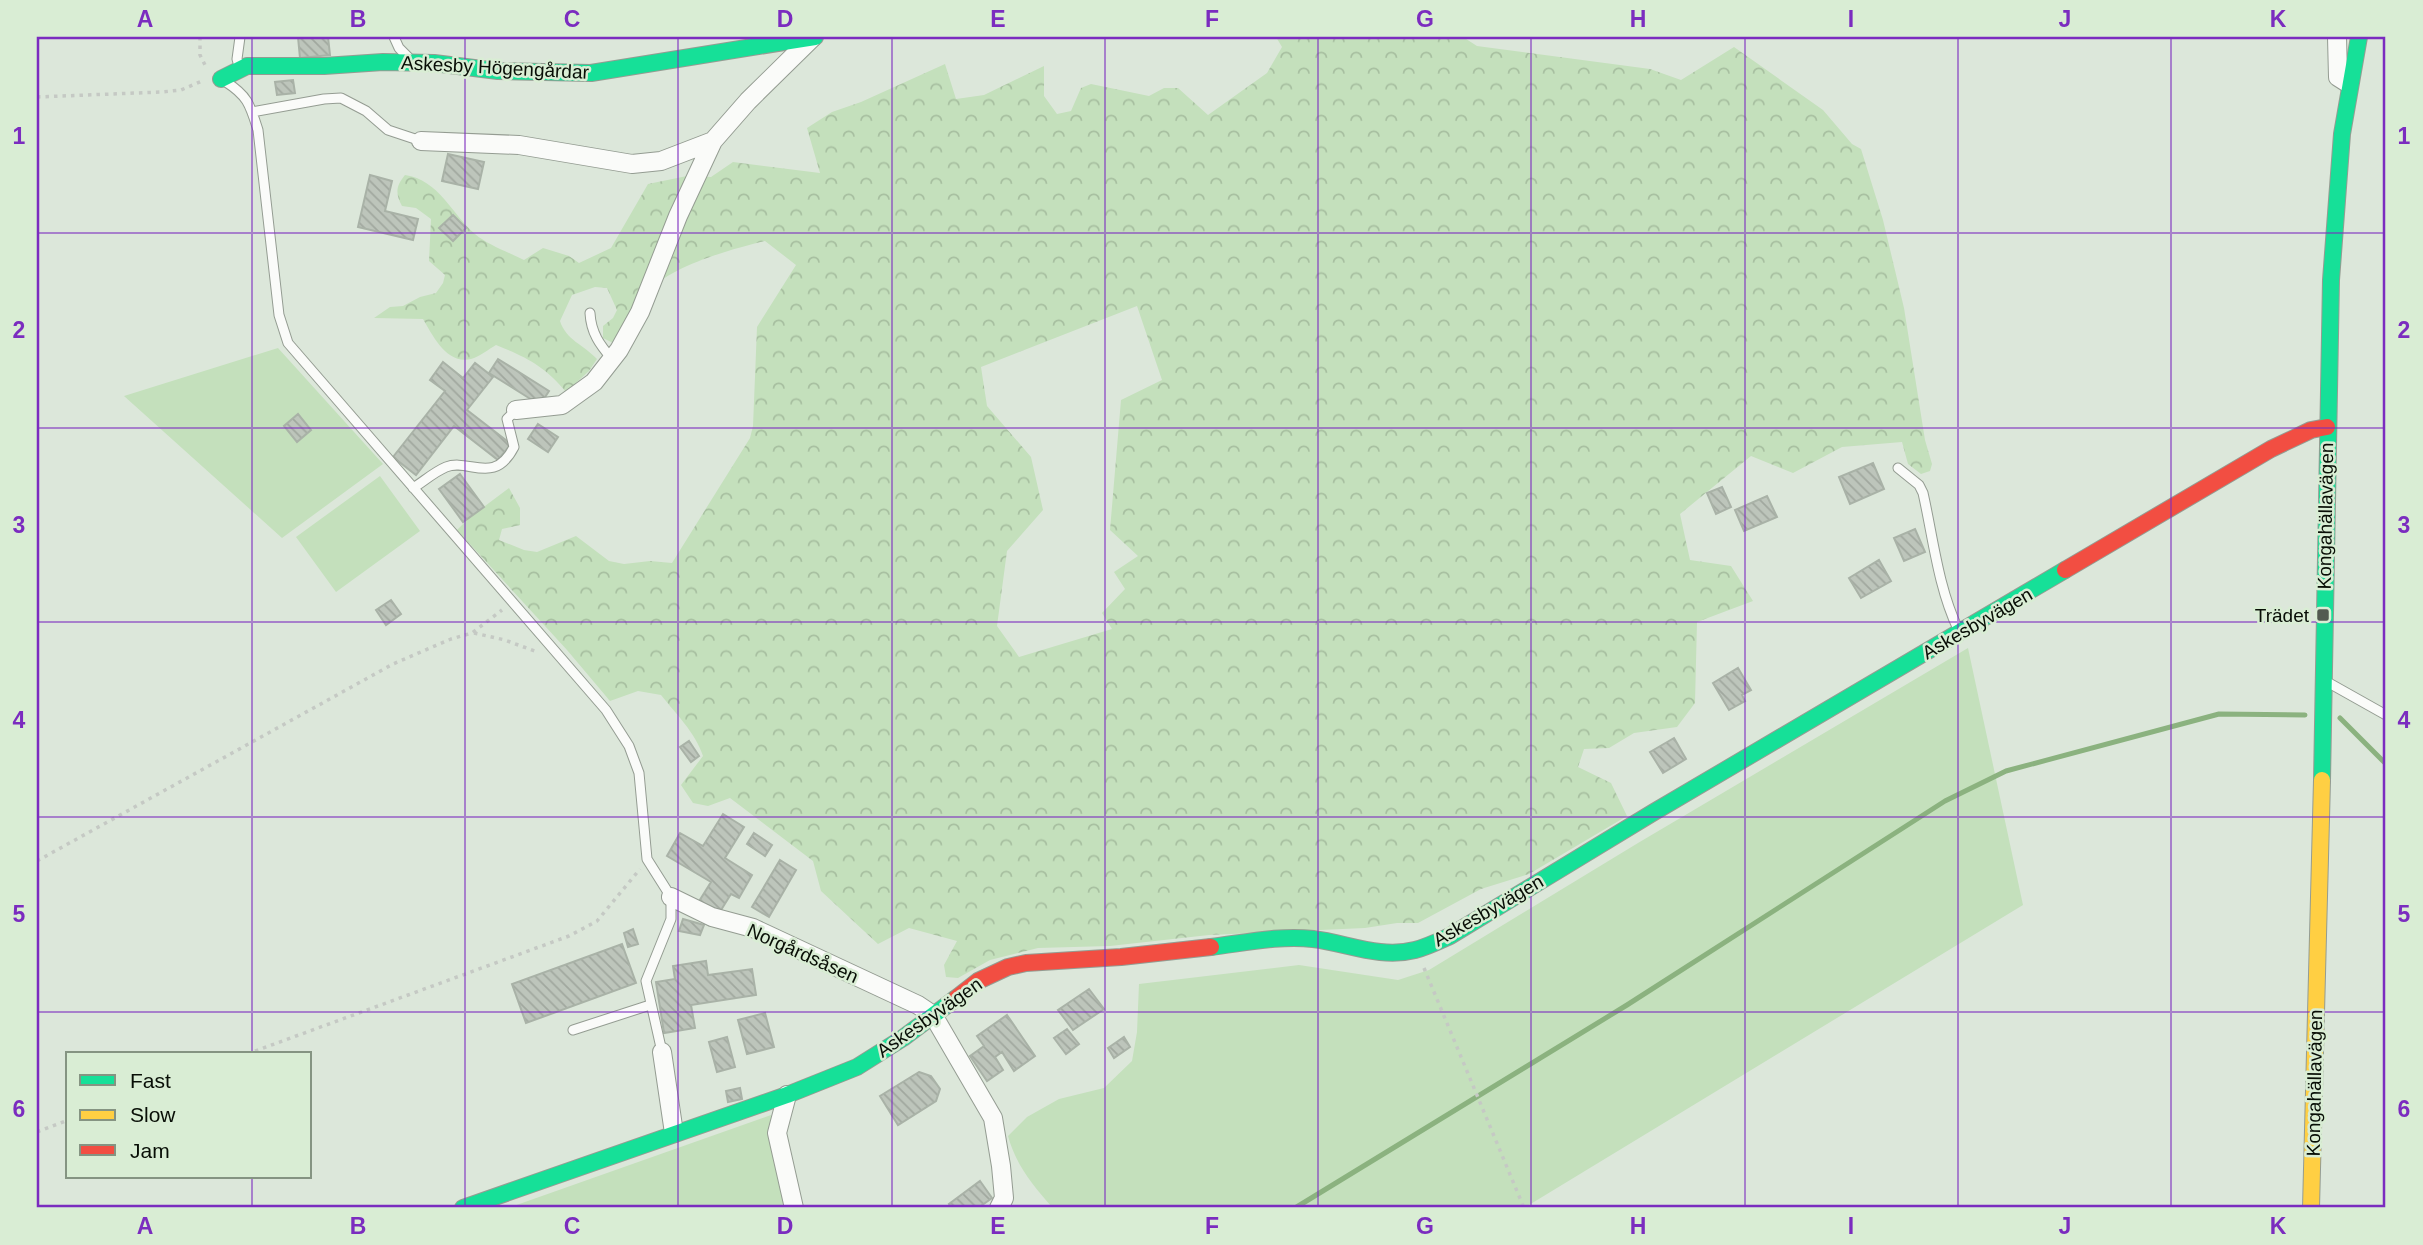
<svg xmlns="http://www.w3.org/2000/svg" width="2423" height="1245" font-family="Arial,sans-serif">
	<defs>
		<pattern id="forest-crowns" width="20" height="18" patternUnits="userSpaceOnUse" patternTransform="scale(1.75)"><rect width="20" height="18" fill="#c4e0bc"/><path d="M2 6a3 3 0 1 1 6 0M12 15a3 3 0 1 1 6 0" fill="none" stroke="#a7bfa0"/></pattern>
		<pattern id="building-back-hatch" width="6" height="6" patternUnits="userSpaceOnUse" patternTransform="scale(1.75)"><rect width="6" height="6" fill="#bdc5bb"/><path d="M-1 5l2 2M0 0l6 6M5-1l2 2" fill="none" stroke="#a1a89f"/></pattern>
	</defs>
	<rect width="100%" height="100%" fill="#dce7da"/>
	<path fill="#c4e0bc" d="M 278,348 L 383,464 L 282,538 L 124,396 Z
		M 380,476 L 420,531 L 336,592 L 296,537 Z
		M 1968,648 L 2023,905 L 1524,1208 L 1053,1208 C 1033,1186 1016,1165 1008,1136 L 1027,1117 L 1059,1099 L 1104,1088 L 1132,1061 L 1137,1032 L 1139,984 L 1299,965 L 1398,980 L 1429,970 L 1638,843 Z
		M 771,1115 L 788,1204 L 781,1208 L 508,1208 Z"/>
	<path fill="url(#forest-crowns)" fill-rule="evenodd" d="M 1276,37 L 1463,37 L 1477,46 L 1650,69 L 1681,80 L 1734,47 L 1823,110 L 1852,144 L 1861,149 L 1883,220 L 1904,308 L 1925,440 L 1932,464 L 1930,471 L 1921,474 L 1908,464 L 1902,442 L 1842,447 L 1793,473 L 1751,456 L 1680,514 L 1690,560 L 1731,566 L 1753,601 L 1697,622 L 1695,703 L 1677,727 L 1634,733 L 1609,748 L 1584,749 L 1578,767 L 1611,783 L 1627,816 L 1529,874 L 1481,889 L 1418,923 L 1397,923 L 1365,928 L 1209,935 L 1110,946 L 1038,948 L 990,960 L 958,978 L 946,977 L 944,965 L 957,941 L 909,928 L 878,944 L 821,891 L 813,861 L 730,798 L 708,806 L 693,803 L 681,785 L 703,756 C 695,732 676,714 661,695 L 638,691 L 610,701 L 567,650 L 457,530 L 469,518 L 509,488 L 520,508 L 520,525 L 502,529 L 499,540 L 524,550 L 537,552 L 576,536 L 609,561 L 624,564 L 650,561 L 672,563 L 750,438 L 753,426 L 757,327 L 796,265 L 765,241 C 732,249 669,266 647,293 C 634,308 625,327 615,344 L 603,338 L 603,326 L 613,318 L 617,310 L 607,288 L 595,287 L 572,295 L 560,321 C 566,340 584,345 597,359 L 589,371 L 566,392 C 545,366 526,357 496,345 C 489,349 479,357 471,359 C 447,365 433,336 423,319 L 374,318 L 390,307 L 403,306 L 420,297 L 436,293 L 443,283 L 445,275 L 429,261 L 431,219 L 416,208 L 402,206 C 395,193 396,186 405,175 C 439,180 451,213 475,234 C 488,245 508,252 524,260 L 543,248 L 569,256 L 579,263 L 611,248 L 648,184 L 687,176 L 711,177 L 733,162 L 820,173 L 807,128 L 832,112 L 861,102 L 945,64 L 956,99 L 984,95 L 1044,66 L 1044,96 L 1057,114 L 1071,111 L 1081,88 L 1091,84 L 1149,96 L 1164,88 L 1178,88 L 1208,115 L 1267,73 L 1282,47 ZM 1137,306 L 1162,380 L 1121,400 L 1110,530 L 1138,556 L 1114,572 L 1125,589 L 1102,613 L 1112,629 L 1019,657 L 997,626 L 1007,551 L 1043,510 L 1031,457 L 987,406 L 981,367 Z"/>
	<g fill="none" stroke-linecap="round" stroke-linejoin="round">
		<path stroke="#8bb27f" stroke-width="5" d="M 2340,718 L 2386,764
			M 1295,1208 L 1627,1005 L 1945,801 L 2006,771 L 2219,714 L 2305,715"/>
	</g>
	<path fill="url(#building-back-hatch)" stroke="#a9b2a7" stroke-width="2" d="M 298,37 L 328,37 L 330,55 L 300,58 Z
		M 293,80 L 295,93 L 277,95 L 275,82 Z
		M 448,154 L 484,162 L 478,189 L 442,181 Z
		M 370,175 L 392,181 L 385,211 L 418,219 L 413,240 L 358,227 Z
		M 453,215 L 466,228 L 453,241 L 439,228 Z
		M 498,359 L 549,391 L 540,405 L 489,373 Z
		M 443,362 L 463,378 L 475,363 L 493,377 L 467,410 L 511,444 L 498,460 L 454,426 L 416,475 L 393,457 L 445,391 L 430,380 Z
		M 298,414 L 311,430 L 297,442 L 284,426 Z
		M 538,424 L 558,437 L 548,452 L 528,439 Z
		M 1873,463 L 1884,489 L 1850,504 L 1839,477 Z
		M 460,474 L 484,507 L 463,522 L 439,489 Z
		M 1722,487 L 1731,507 L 1716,514 L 1707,493 Z
		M 1767,496 L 1777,517 L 1744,531 L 1735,510 Z
		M 1915,529 L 1925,552 L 1904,561 L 1894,538 Z
		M 1879,560 L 1891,581 L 1861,598 L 1849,578 Z
		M 391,600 L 401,614 L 386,625 L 376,610 Z
		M 1738,668 L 1751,690 L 1742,695 L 1745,701 L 1729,710 L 1713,683 Z
		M 1674,738 L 1686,759 L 1663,773 L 1650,752 Z
		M 689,741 L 699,756 L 691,762 L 680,747 Z
		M 723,814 L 744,827 L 725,858 L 752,875 L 739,898 L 731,894 L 718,915 L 698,903 L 711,882 L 667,856 L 680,833 L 703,846 Z
		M 754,833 L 772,845 L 765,856 L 747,844 Z
		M 780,860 L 796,870 L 769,917 L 752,907 Z
		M 683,919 L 704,925 L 700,935 L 679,931 Z
		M 633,929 L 638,944 L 628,947 L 624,933 Z
		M 622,944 L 636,983 L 526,1023 L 512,984 Z
		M 706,961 L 708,975 L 752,969 L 756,995 L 691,1005 L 695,1028 L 664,1033 L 656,982 L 675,979 L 673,966 Z
		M 1089,989 L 1104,1009 L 1073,1030 L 1058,1010 Z
		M 765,1013 L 774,1047 L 747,1054 L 738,1020 Z
		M 1007,1015 L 1035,1056 L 1014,1071 L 1002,1052 L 995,1057 L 1003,1070 L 987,1081 L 970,1056 L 984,1046 L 977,1036 Z
		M 1067,1029 L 1079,1044 L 1066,1054 L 1054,1038 Z
		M 727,1037 L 735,1067 L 717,1072 L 709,1042 Z
		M 1124,1037 L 1130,1047 L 1114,1058 L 1108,1048 Z
		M 919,1072 L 931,1076 L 940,1089 L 936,1101 L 898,1125 L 880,1096 Z
		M 740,1088 L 742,1099 L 728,1102 L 726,1091 Z
		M 980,1181 L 992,1198 L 978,1208 L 952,1208 L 949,1204 Z"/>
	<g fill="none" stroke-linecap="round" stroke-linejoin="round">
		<defs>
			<path id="lane" d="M 394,37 L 399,48 L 408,57
				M 239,66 L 237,59 L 240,37
				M 226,82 C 248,96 250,105 258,130 L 279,315 L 288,343 L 606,710 L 629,746 L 639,773 L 647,859 L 671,897 L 671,919 L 646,981 L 662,1052
				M 252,112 L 324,99 L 341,98 L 366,111 L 388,130 L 421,141
				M 590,313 C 591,333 600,345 612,359
				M 1898,468 L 1919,485 L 1923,493 C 1933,537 1938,587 1958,629
				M 413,488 C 423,482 434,472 446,467 C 469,458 494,486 514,447 L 507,419 L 516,410
				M 2329,683 L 2386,715
				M 573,1030 L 650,1005"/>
			<path id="street" d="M 2337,37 L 2338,77 L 2349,84
				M 421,141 L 519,145 L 632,164 L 661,161 L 713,141
				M 516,410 L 562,405 L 594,382 L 619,350 L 640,312 L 678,216 L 713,141 L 748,101 L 812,38
				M 671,897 L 712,917 L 753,928 L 918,1005 L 933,1015 L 993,1118 L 1001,1166 L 1004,1198 L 999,1208
				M 662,1052 L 674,1133
				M 787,1095 L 777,1133 L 794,1208"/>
			<path id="fast" d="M 221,79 L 247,66 L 324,66 L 383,62 L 434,63 L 498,71 L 591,73 L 815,37
				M 2322,780 L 2331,280 L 2342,134 L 2359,37
				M 1211,947 C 1244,943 1280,935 1313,939 C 1347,943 1380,959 1415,950 C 1427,947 1439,941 1450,936 L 1654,812 L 2065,570
				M 463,1208 L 787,1095 L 857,1067 L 903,1038 L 955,999"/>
			<path id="slow" d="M 2311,1208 L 2322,780"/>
			<path id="jam" d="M 2065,570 L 2271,449 L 2311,430 L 2327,427
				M 955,999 L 978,981 L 1008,967 L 1026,963 L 1121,957 L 1211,947"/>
		</defs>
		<use href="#lane" stroke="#949c92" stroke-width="11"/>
		<use href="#street" stroke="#949c92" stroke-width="20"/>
		<use href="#fast" stroke="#949c92" stroke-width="18"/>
		<use href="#slow" stroke="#949c92" stroke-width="18"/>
		<use href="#jam" stroke="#949c92" stroke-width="18"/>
		<path stroke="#c5c9c4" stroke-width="3.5" stroke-dasharray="3.5 5" stroke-linecap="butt" d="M 200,37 L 200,55 L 205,65
			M 37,97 L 162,92 L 181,90 L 202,81
			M 474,633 L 505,640 L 537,652
			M 37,861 L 393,664 L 451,639 L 472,633 L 502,610
			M 1424,968 L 1524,1208
			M 247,1054 L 569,936 L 597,921 L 640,869
			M 37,1132 L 68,1120"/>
		<use href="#lane" stroke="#fafbf9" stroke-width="9"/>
		<use href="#street" stroke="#fafbf9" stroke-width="18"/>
		<use href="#fast" stroke="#16e098" stroke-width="16"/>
		<use href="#slow" stroke="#ffcf43" stroke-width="16"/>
		<use href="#jam" stroke="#f24e42" stroke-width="16"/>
	</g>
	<path fill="none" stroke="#7b2cbf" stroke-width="2" stroke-opacity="0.55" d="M 252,37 L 252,1054M 465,37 L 465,1208M 678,37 L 678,1208M 892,37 L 892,1208M 1105,37 L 1105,1208M 1318,37 L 1318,1208M 1531,37 L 1531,1208M 1745,37 L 1745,1208M 1958,37 L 1958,1208M 2171,37 L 2171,1208M 37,233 L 2386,233M 37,428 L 2386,428M 37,622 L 2386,622M 37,817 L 2386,817M 37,1012 L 2386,1012M 252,1177 L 252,1208"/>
	<rect fill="#525a50" stroke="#d9edd4" stroke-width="2.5" x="2316" y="608" width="14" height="14" rx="3.5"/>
	<g text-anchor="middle" stroke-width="5" stroke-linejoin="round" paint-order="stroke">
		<g font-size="19" fill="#080e06" stroke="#d9edd4">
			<text transform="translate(495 67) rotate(3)" y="7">Askesby Högengårdar</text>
			<text transform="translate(2325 516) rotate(-89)" y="7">Kongahällavägen</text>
			<text transform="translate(1977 623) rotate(-30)" y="7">Askesbyvägen</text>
			<text transform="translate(1488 910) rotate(-30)" y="7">Askesbyvägen</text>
			<text transform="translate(803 953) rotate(24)" y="7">Norgårdsåsen</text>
			<text transform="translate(929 1017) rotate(-35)" y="7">Askesbyvägen</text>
			<text transform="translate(2314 1083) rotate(-89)" y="7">Kongahällavägen</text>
		</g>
		<g font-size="19" fill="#080e06" stroke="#d9edd4" text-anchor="end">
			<text x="2309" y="622">Trädet</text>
		</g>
	</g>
	<rect width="2423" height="1245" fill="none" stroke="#d9edd4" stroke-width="77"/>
	<rect x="66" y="1052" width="245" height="126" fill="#d9edd4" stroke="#859482" stroke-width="2"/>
	<rect x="80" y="1075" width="35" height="10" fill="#16e098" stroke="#859482" stroke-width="2"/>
	<text x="130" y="1088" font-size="21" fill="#080e06">Fast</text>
	<rect x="80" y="1110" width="35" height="10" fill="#ffcf43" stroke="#859482" stroke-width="2"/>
	<text x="130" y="1122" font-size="21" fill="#080e06">Slow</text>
	<rect x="80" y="1145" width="35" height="10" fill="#f24e42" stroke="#859482" stroke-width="2"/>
	<text x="130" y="1158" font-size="21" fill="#080e06">Jam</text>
	<rect x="38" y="38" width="2346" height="1168" fill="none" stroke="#7b2cbf" stroke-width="2.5"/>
	<g font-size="23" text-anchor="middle" font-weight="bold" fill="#7b2cbf">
		<text x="145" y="27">A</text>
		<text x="358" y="27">B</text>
		<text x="572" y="27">C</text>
		<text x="785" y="27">D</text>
		<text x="998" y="27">E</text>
		<text x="1212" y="27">F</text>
		<text x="1425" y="27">G</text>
		<text x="1638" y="27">H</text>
		<text x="1851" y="27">I</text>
		<text x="2065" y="27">J</text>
		<text x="2278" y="27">K</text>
		<text x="19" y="144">1</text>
		<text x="2404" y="144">1</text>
		<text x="19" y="338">2</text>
		<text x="2404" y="338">2</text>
		<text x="19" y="533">3</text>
		<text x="2404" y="533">3</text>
		<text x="19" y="728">4</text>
		<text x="2404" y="728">4</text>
		<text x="19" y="922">5</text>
		<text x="2404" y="922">5</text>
		<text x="19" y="1117">6</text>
		<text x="2404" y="1117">6</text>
		<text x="145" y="1234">A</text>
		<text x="358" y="1234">B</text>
		<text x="572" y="1234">C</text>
		<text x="785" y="1234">D</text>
		<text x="998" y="1234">E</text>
		<text x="1212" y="1234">F</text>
		<text x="1425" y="1234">G</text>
		<text x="1638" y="1234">H</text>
		<text x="1851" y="1234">I</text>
		<text x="2065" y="1234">J</text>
		<text x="2278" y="1234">K</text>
	</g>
</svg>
